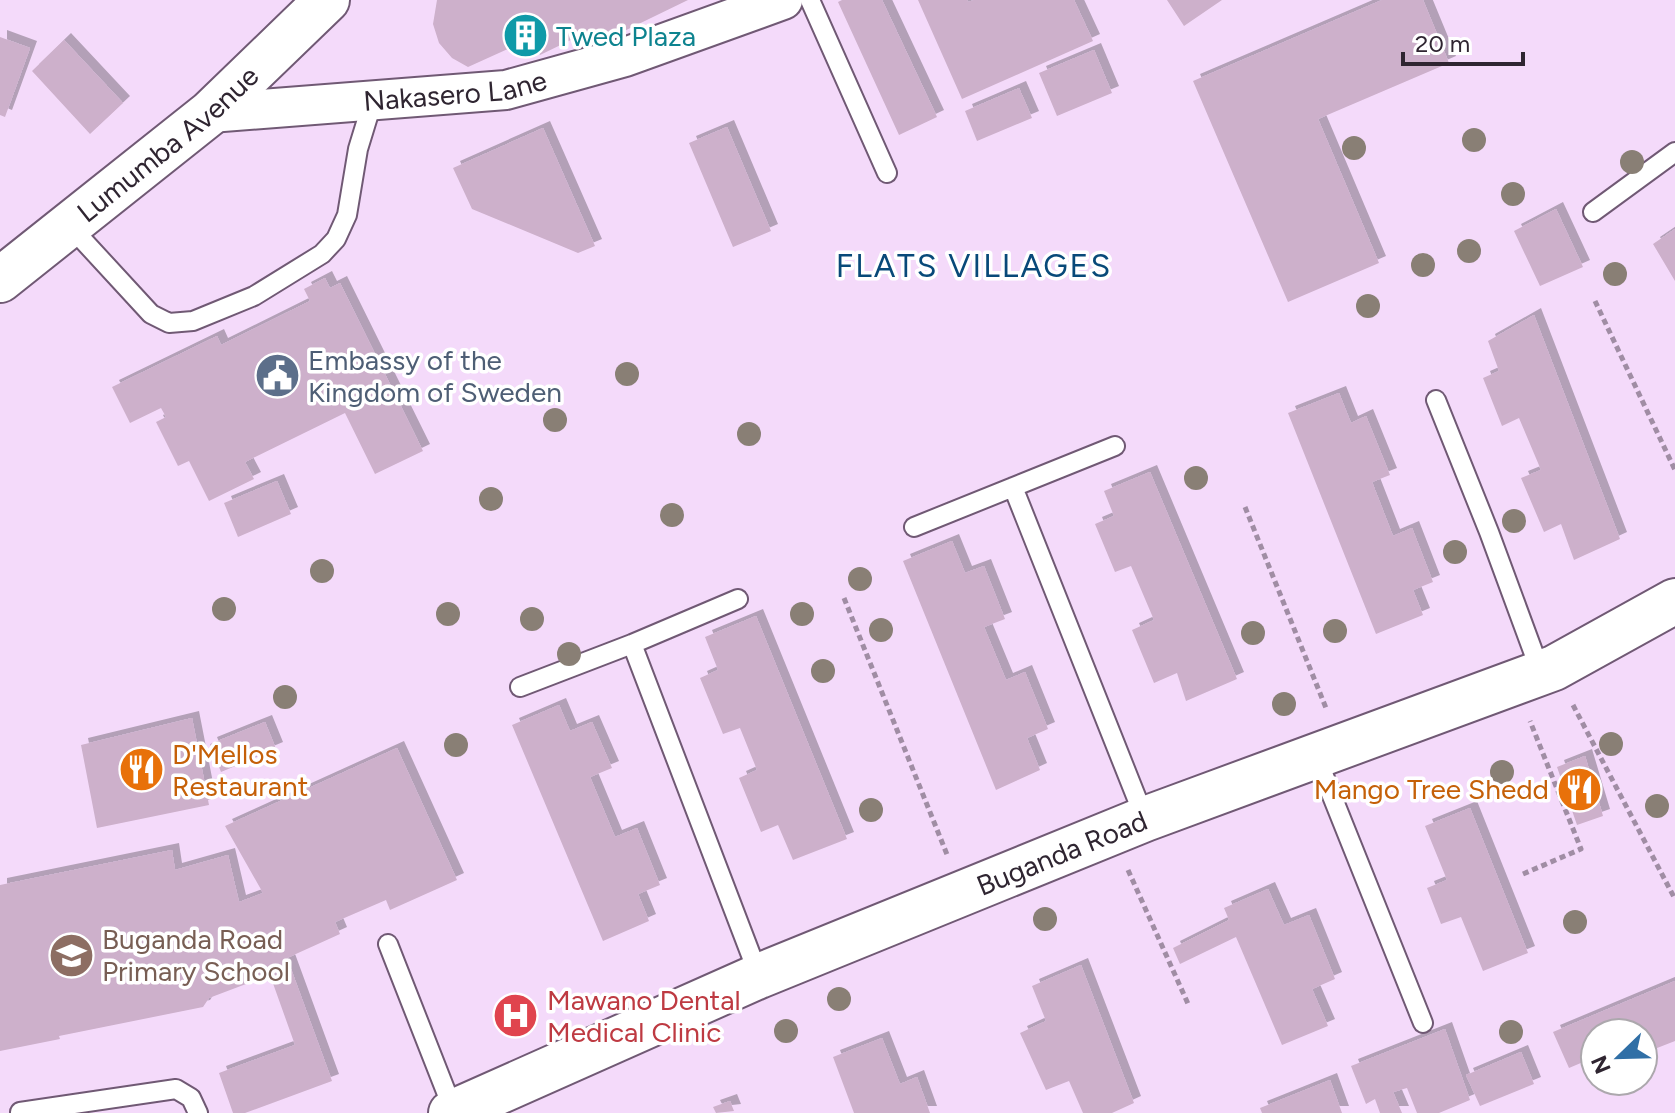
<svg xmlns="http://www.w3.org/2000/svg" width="1675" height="1113" font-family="Figtree,sans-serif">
	<defs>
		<filter id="shadow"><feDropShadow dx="7" dy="-7" stdDeviation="0" flood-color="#0004"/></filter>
	</defs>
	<rect width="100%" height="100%" fill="#f4dafa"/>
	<path fill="#cdb0cb" filter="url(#shadow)" d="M 437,0 L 688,0 L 581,52 L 575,38 L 540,55 L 532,38 L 468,67 L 452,58 L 439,43 L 433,24 Z
		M 842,0 L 882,0 L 937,117 L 899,135 L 838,2 Z
		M 918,0 L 967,0 L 968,2 L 974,0 L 1074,0 L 1093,41 L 962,99 Z
		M 1167,0 L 1222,0 L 1184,26 Z
		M 1382,0 L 1423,0 L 1449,63 L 1318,119 L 1379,263 L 1288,302 L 1193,81 Z
		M 0,37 L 30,48 L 5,117 L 0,115 Z
		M 64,40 L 123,103 L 90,134 L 32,71 Z
		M 1094,50 L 1112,93 L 1057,116 L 1039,73 Z
		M 1019,88 L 1032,118 L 977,141 L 965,111 Z
		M 727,127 L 771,231 L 733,247 L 689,143 Z
		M 543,128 L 595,246 L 578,253 L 472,209 L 453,168 Z
		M 1556,209 L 1583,267 L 1540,286 L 1514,231 Z
		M 1675,229 L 1675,281 L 1653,244 Z
		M 325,278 L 330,288 L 340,283 L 423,451 L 375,474 L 345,413 L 245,462 L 254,479 L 209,501 L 189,461 L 178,466 L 156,422 L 166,417 L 161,408 L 130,423 L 112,387 L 217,336 L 221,345 L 310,301 L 304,289 Z
		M 1534,315 L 1620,539 L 1574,560 L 1561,524 L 1544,532 L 1521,478 L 1541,470 L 1519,418 L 1502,426 L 1483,378 L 1499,371 L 1488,341 Z
		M 1339,393 L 1351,423 L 1366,416 L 1390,475 L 1372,482 L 1393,536 L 1412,528 L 1433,582 L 1413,590 L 1423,615 L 1376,634 L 1288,413 Z
		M 1150,472 L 1237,679 L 1186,701 L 1177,673 L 1154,683 L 1132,630 L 1154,620 L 1131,566 L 1115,572 L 1095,524 L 1114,516 L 1104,491 Z
		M 277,481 L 291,514 L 238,537 L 224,503 Z
		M 952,541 L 965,573 L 984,566 L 1005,619 L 984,627 L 1006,680 L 1025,672 L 1048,729 L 1027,738 L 1040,770 L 996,790 L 903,561 Z
		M 756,616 L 847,839 L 793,860 L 778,825 L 761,832 L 739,778 L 757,770 L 740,728 L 723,734 L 700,678 L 718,670 L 705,637 Z
		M 559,705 L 570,731 L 592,722 L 612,768 L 590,777 L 615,837 L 637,828 L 660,885 L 638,894 L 649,921 L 603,941 L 512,725 Z
		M 192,718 L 209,805 L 97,828 L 81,745 Z
		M 265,722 L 276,749 L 221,772 L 210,744 Z
		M 397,748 L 457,880 L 390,910 L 386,900 L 335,922 L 340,934 L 287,958 L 332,1081 L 245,1113 L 233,1113 L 219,1073 L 295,1045 L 270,975 L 209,998 L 203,1007 L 59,1036 L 60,1039 L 0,1051 L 0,885 L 172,850 L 175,870 L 228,855 L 239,902 L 263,893 L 225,826 Z
		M 1585,756 L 1603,816 L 1577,825 L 1557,767 Z
		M 1470,808 L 1528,953 L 1483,971 L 1461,917 L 1441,924 L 1427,888 L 1447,880 L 1425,826 Z
		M 1268,889 L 1284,925 L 1309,915 L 1335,979 L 1312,989 L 1328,1026 L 1282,1045 L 1236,937 L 1180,964 L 1173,948 L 1229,920 L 1224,908 Z
		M 1081,965 L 1134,1103 L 1112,1113 L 1083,1113 L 1069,1081 L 1046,1090 L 1020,1033 L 1046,1021 L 1032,986 Z
		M 1675,981 L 1675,1041 L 1652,1050 L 1643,1033 L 1595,1033 L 1595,1057 L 1569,1068 L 1553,1032 Z
		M 1445,1029 L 1470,1100 L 1439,1113 L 1417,1113 L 1407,1088 L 1393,1092 L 1402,1113 L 1380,1113 L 1375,1099 L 1366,1104 L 1351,1066 Z
		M 882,1038 L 900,1084 L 917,1077 L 930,1113 L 854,1113 L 833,1057 Z
		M 1521,1052 L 1534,1084 L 1480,1106 L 1466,1075 Z
		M 1330,1080 L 1342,1113 L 1262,1113 L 1260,1108 Z
		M 730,1101 L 734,1111 L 716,1113 L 713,1107 Z"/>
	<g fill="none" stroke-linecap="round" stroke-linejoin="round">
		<defs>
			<path id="service" d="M 810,0 L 887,173
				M 1593,212 L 1675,152
				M 69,225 L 151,314 L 169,323 L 193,321 L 254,296 L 322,254 L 336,239 L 347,215 L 358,149 L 373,100
				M 1436,400 L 1489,532 L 1541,673
				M 1013,487 L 1145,819
				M 914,527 L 1115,446
				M 632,644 L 759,976
				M 520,687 L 632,644 L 738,599
				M 1316,756 L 1423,1023
				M 388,944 L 454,1112
				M 20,1112 L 176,1089 L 191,1098 L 198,1113"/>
			<g id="minor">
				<path id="s1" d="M 210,113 L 506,90 L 625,57 L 783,0"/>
			</g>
			<g id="secondary">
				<path id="s2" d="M 0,280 L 210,113 L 327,0"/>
				<path id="s3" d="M 451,1113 L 759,976 L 1145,819 L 1554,668 L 1675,601"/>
			</g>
		</defs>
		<use href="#service" stroke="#705974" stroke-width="22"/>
		<use href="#minor" stroke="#705974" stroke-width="42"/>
		<use href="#secondary" stroke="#705974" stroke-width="48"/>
		<path stroke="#a08da4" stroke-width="5" stroke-dasharray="6 4" stroke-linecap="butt" d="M 1595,301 L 1675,470
			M 1245,507 L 1326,708
			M 844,598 L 948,857
			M 1573,705 L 1675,899
			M 1128,870 L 1189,1006
			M 1523,874 L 1581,849 L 1530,721"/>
		<use href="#service" stroke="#fff" stroke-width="18"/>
		<use href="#minor" stroke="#fff" stroke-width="38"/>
		<use href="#secondary" stroke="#fff" stroke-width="44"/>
	</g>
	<g fill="#897f75">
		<circle cx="1474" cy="140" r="12"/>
		<circle cx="1354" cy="148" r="12"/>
		<circle cx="1632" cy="162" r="12"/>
		<circle cx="1513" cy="194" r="12"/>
		<circle cx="1469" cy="251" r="12"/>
		<circle cx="1423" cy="265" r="12"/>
		<circle cx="1615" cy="274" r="12"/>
		<circle cx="1368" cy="306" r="12"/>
		<circle cx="627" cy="374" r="12"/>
		<circle cx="555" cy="420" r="12"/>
		<circle cx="749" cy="434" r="12"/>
		<circle cx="1196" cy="478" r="12"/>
		<circle cx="491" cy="499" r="12"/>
		<circle cx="672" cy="515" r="12"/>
		<circle cx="1514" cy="521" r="12"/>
		<circle cx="1455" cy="552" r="12"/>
		<circle cx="322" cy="571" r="12"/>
		<circle cx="860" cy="579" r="12"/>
		<circle cx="224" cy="609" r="12"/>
		<circle cx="448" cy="614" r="12"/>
		<circle cx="802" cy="614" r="12"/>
		<circle cx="532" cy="619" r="12"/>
		<circle cx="881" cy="630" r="12"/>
		<circle cx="1335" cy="631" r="12"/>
		<circle cx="1253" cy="633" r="12"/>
		<circle cx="569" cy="654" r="12"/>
		<circle cx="823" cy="671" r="12"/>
		<circle cx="285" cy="697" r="12"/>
		<circle cx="1284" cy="704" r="12"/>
		<circle cx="1611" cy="744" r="12"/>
		<circle cx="456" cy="745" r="12"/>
		<circle cx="1502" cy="772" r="12"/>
		<circle cx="1657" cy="806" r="12"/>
		<circle cx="871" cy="810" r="12"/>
		<circle cx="1045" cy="919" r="12"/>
		<circle cx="1575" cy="922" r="12"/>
		<circle cx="839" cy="999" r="12"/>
		<circle cx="786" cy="1031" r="12"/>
		<circle cx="1511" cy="1032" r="12"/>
	</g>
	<defs>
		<symbol id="building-disc" viewBox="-11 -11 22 22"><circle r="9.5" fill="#0f9aa8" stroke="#fff"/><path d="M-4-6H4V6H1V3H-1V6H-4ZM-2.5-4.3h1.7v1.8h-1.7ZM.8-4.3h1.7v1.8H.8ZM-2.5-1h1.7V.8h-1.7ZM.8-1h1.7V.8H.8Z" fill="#fff"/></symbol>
		<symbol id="civic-disc" viewBox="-11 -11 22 22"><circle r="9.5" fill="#5c6f8a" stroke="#fff"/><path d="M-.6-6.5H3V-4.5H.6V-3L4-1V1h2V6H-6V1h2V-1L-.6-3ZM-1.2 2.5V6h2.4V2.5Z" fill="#fff"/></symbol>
		<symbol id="restaurant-disc" viewBox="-11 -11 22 22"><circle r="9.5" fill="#e8710a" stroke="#fff"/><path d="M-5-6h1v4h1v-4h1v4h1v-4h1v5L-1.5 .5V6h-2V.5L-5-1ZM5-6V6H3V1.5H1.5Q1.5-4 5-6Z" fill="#fff"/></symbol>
		<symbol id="school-disc" viewBox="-11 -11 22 22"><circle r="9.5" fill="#8d6e63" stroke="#fff"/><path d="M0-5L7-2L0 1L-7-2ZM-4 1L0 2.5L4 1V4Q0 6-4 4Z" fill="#fff"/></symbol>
		<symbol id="hospital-disc" viewBox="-11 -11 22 22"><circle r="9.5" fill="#e0444e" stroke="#fff"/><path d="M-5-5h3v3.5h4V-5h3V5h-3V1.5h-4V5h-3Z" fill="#fff"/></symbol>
	</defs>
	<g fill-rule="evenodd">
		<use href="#building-disc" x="500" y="10" width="51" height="51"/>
		<use href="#civic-disc" x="252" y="350" width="51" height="51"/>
		<use href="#restaurant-disc" x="116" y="744" width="51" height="51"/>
		<use href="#restaurant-disc" x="1554" y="764" width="51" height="51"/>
		<use href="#school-disc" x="46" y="930" width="51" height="51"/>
		<use href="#hospital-disc" x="490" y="990" width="51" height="51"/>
	</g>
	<g text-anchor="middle" stroke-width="7" stroke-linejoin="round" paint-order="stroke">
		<g font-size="28" fill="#0d838f" stroke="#fff" text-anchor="start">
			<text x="556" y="46">Twed Plaza</text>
		</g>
		<g font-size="28" fill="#2f2531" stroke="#fff">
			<text dy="10" stroke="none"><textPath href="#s1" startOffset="246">Nakasero Lane</textPath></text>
			<text dy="10" stroke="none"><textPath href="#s2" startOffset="216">Lumumba Avenue</textPath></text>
			<text dy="10" stroke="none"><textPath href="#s3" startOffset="664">Buganda Road</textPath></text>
		</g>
		<g font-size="28" fill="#4e5e75" stroke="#fff" text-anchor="start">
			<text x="308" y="370">Embassy of the<tspan x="308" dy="32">Kingdom of Sweden</tspan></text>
		</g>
		<g font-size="28" fill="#c56008" stroke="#fff" text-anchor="start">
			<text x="172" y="764">D'Mellos<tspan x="172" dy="32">Restaurant</tspan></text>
			<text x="1549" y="799" text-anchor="end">Mango Tree Shedd</text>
		</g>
		<g font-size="28" fill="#785e54" stroke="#fff" text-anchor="start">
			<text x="102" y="949">Buganda Road<tspan x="102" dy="32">Primary School</tspan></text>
		</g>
		<g font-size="28" fill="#be3a42" stroke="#fff" text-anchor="start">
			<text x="547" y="1010">Mawano Dental<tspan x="547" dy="32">Medical Clinic</tspan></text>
		</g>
		<g font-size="32" letter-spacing="2" fill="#084979" stroke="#fff">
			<text x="974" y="277">FLATS VILLAGES</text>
		</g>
	</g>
	<g transform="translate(1619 1057) rotate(247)"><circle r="38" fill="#ffffff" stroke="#aca8ad" stroke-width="2"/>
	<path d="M0-6L14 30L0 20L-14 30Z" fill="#306fa6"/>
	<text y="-12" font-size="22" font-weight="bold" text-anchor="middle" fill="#2f2531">N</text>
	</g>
	<path d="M1403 52v12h120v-12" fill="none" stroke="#2f2531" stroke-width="4"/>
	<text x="1415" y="52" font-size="24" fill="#2f2531" stroke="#ffffff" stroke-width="6" paint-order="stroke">20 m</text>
</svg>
